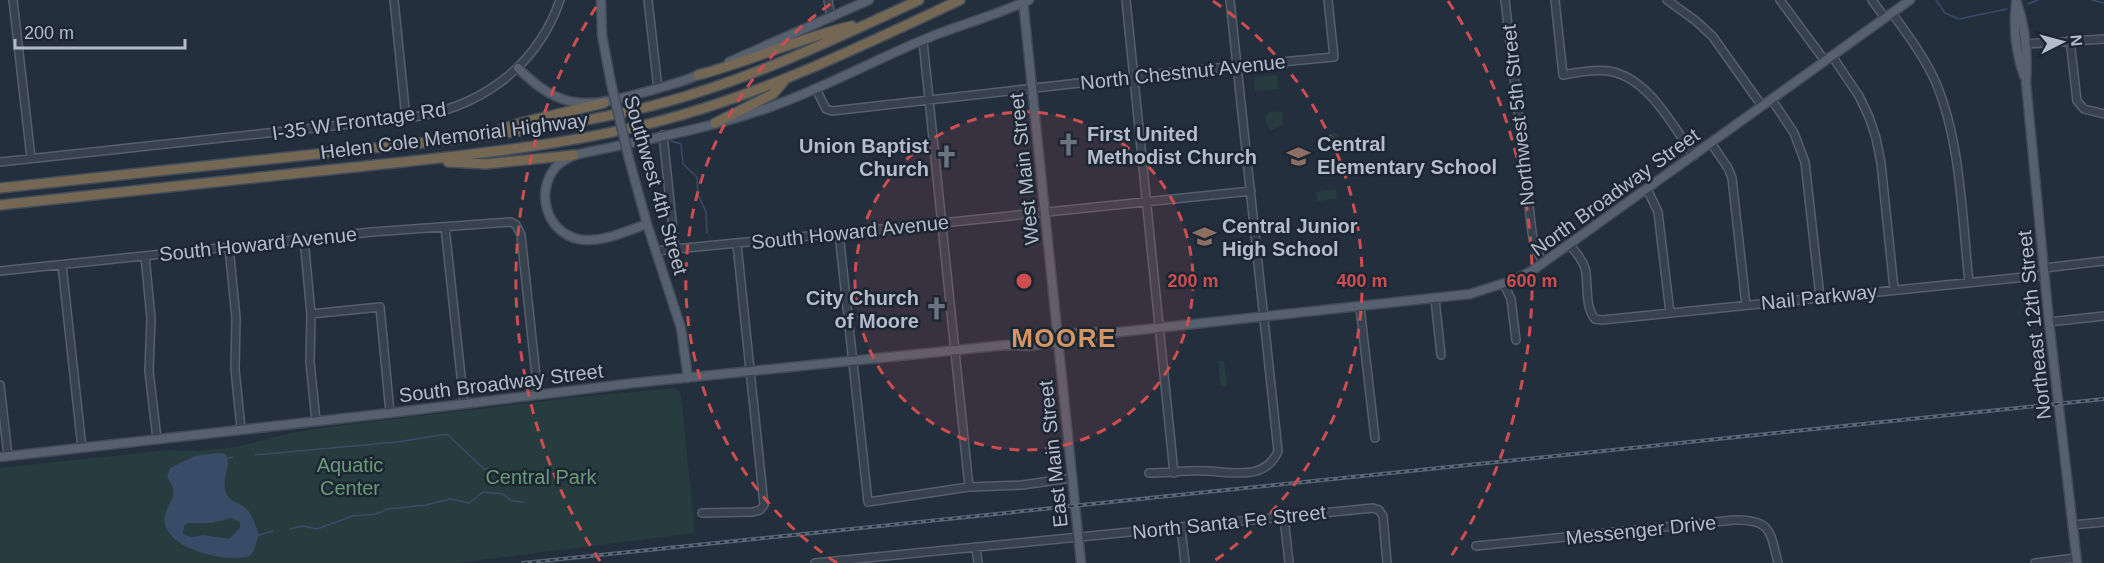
<svg xmlns="http://www.w3.org/2000/svg" width="2104" height="563" font-family="Arial,sans-serif">
	<rect width="100%" height="100%" fill="#242f3e"/>
	<path fill="#263c3f" d="M 1277,75 L 1278,89 L 1255,91 L 1254,77 Z
		M 1282,111 L 1283,125 L 1271,130 L 1267,125 L 1265,117 L 1269,112 Z
		M 1337,133 L 1340,140 L 1341,148 L 1332,151 L 1332,143 L 1328,140 L 1328,135 Z
		M 1336,189 L 1337,199 L 1317,201 L 1316,192 Z
		M 1224,361 L 1227,386 L 1221,386 L 1218,361 Z
		M 673,388 L 680,392 L 681,396 L 695,533 L 457,563 L 0,563 L 0,468 L 168,450 L 194,451 L 237,447 L 291,433 L 336,426 L 571,398 Z"/>
	<path fill="#394c67" fill-rule="evenodd" d="M 218,453 L 225,454 C 234,465 219,479 227,495 C 231,502 237,502 243,506 C 252,512 255,524 259,535 C 256,541 255,550 250,556 C 229,563 171,551 165,524 C 161,504 184,500 167,477 L 170,468 L 195,456 ZM 231,518 L 240,522 L 240,528 L 229,539 L 203,535 L 192,537 L 183,534 L 184,526 L 188,523 L 212,523 Z"/>
	<g fill="none" stroke-linecap="round" stroke-linejoin="round">
		<path stroke="#394c67" stroke-width="1.5" d="M 1936,0 L 1945,13 L 1959,19 L 2007,9
			M 2092,0 L 2104,3
			M 2028,4 L 2038,0
			M 671,141 L 681,144 L 683,164 L 697,177 L 698,195 L 706,212 L 707,233
			M 255,455 L 397,442 L 447,434 L 484,469 L 494,469
			M 228,458 L 233,457
			M 290,529 L 303,526 L 317,529 L 353,516 L 376,514 L 388,509 L 426,505 L 450,499 L 469,503 L 483,492 L 503,494 L 512,501 L 524,502
			M 259,535 L 273,531"/>
		<defs>
			<path id="minor" d="M 13,0 L 31,158
				M 394,0 L 406,118
				M 648,0 L 658,89
				M 828,0 L 831,18
				M 1126,0 L 1174,473
				M 1505,0 L 1532,232 L 1534,244 L 1543,263
				M 1555,0 L 1563,75 C 1578,72 1594,69 1609,71 C 1649,78 1672,125 1694,156
				M 1667,0 L 1696,21 L 1713,37 L 1762,106
				M 1780,0 L 1825,61
				M 1872,0 L 1885,18
				M 1892,13 C 1908,35 1925,58 1936,83 C 1961,142 1962,218 1969,282
				M 2070,40 L 2077,101 L 2084,109 L 2104,114
				M 923,41 L 969,487
				M 2026,44 L 2104,39
				M 1832,56 L 1859,96 L 1869,117 L 1876,138 L 1881,163 L 1894,289
				M 816,89 L 826,109 L 832,111 L 1185,71 L 1334,57 L 1328,0
				M 1772,100 L 1794,133 L 1805,162 L 1820,297
				M 663,135 L 675,249
				M 1711,143 L 1728,168 L 1732,178 L 1746,305
				M 0,162 L 406,118 C 477,110 536,69 560,0
				M 1647,189 L 1658,212 L 1670,313
				M 445,227 L 464,404
				M 839,233 L 868,502 L 969,487 L 1022,485 L 1072,478
				M 304,239 L 311,314 L 310,362 L 316,421
				M 1569,244 C 1576,252 1582,259 1585,268 C 1589,284 1584,306 1595,319 L 1602,320 L 2045,275
				M 229,247 L 236,318 L 235,369 L 241,429
				M 655,251 L 942,223 L 1251,191
				M 145,256 L 151,318 L 149,371 L 157,439
				M 62,265 L 82,448
				M 2044,268 L 2104,261
				M 0,271 L 372,232 L 511,222 L 516,225 L 521,235 L 538,395
				M 1504,284 L 1511,299 L 1516,340
				M 1435,299 L 1441,355
				M 1360,307 L 1375,438
				M 311,314 L 380,307 L 390,413
				M 2049,322 L 2104,316
				M 0,385 L 8,456
				M 1149,473 C 1168,473 1188,470 1207,471 C 1232,472 1266,481 1278,451 L 1230,0
				M 702,513 L 753,512 L 760,510 L 764,505 L 737,244
				M 1284,517 L 1289,563
				M 2072,525 L 2104,522
				M 1181,527 L 1185,563
				M 1476,546 L 1734,520 C 1772,519 1770,532 1778,563
				M 976,547 L 978,563
				M 815,563 L 1373,508 L 1379,510 L 1383,516 L 1387,563
				M 2035,563 L 2076,558"/>
			<path id="major" d="M 601,0 L 602,35 L 611,83
				M 1023,0 L 1081,563
				M 2016,0 C 2026,27 2028,54 2026,83 L 2049,322 L 2077,563
				M 2016,3 C 2013,28 2016,53 2024,76
				M 729,62 L 869,0
				M 518,68 C 561,111 587,108 641,93 C 662,87 684,82 703,73
				M 629,159 L 647,224 L 681,328 L 688,378
				M 647,224 C 626,231 600,244 578,239 C 547,232 535,193 555,168 C 560,162 567,159 574,155 C 640,141 709,129 773,106 C 828,86 880,57 935,35 C 967,23 998,14 1029,0
				M 1015,342 L 1058,334 L 1103,332
				M 0,457 L 390,413 L 634,383 L 1006,345 L 1028,346 L 1058,342 L 1120,332 L 1470,294 L 1514,280 L 1533,270 L 1910,0"/>
			<path id="highway" d="M 698,75 C 751,61 799,38 852,26
				M 715,123 L 773,94 L 784,81
				M 499,130 L 524,122 L 604,103
				M 448,162 L 486,164 L 574,155
				M 0,188 C 115,175 230,163 345,151 C 449,140 553,131 655,105 C 747,81 833,40 919,0
				M 0,205 C 119,192 237,180 356,167 C 457,156 558,147 656,122 C 762,95 861,46 960,0"/>
		</defs>
		<use href="#minor" stroke="#565f6c" stroke-width="10"/>
		<use href="#major" stroke="#414a57" stroke-width="11"/>
		<use href="#highway" stroke="#434c59" stroke-width="12"/>
		<use href="#minor" stroke="#38414e" stroke-width="7"/>
		<use href="#major" stroke="#56606e" stroke-width="8"/>
		<use href="#highway" stroke="#746855" stroke-width="9"/>
		<defs>
			<path id="rail" d="M 523,563 L 2104,399"/>
		</defs>
		<use href="#rail" stroke="#5a6575" stroke-width="4"/>
		<use href="#rail" stroke="#1d2633" stroke-width="1.5" stroke-dasharray="4.5" stroke-linecap="butt"/>
		<defs>
			<path id="major-bridge" d="M 611,83 L 629,159"/>
		</defs>
		<use href="#major-bridge" stroke="#414a57" stroke-width="11" stroke-linecap="butt"/>
		<use href="#major-bridge" stroke="#56606e" stroke-width="8"/>
	</g>
	<circle cx="1024" cy="281" r="169" fill="#ce4d50" fill-opacity=".12"/>
	<g fill="none" stroke="#ce4d50" stroke-width="3" stroke-dasharray="10 8">
		<circle cx="1024" cy="281" r="169"/>
		<path d="M837 563A338 338 0 0 1 835 1M1213 1A338 338 0 0 1 1211 563"/>
		<path d="M600 561A508 508 0 0 1 600 1M1448 1A508 508 0 0 1 1448 561"/>
	</g>
	<defs>
		<symbol id="church-bare" viewBox="-9 -9 18 18"><path d="M-1.2-6h2.4v3.5h3.3v2.4h-3.3V6h-2.4V-.1h-3.3v-2.4h3.3Z" fill="#6b7280" stroke="#1d2633" stroke-width="2.5" paint-order="stroke"/></symbol>
		<symbol id="school-bare" viewBox="-9 -9 18 18"><path d="M0-5L7-2L0 1L-7-2ZM-4 1L0 2.5L4 1V4Q0 6-4 4Z" fill="#8d6e63" stroke="#1d2633" stroke-width="2.5" paint-order="stroke"/></symbol>
	</defs>
	<g fill-rule="evenodd">
		<use href="#church-bare" x="1052" y="128" width="33" height="33"/>
		<use href="#school-bare" x="1282" y="140" width="33" height="33"/>
		<use href="#church-bare" x="930" y="140" width="33" height="33"/>
		<use href="#school-bare" x="1188" y="220" width="33" height="33"/>
		<use href="#church-bare" x="920" y="292" width="33" height="33"/>
	</g>
	<g text-anchor="middle" stroke-width="5" stroke-linejoin="round" paint-order="stroke">
		<g font-size="20" fill="#b4bcc9" stroke="#1d2633">
			<text transform="translate(1183 72) rotate(-6)" y="7">North Chestnut Avenue</text>
			<text transform="translate(1518 115) rotate(-96)" y="7">Northwest 5th Street</text>
			<text transform="translate(359 121) rotate(-8)" y="7">I-35 W Frontage Rd</text>
			<text transform="translate(454 136) rotate(-7)" y="7">Helen Cole Memorial Highway</text>
			<text transform="translate(1024 169) rotate(-96)" y="7">West Main Street</text>
			<text transform="translate(656 185) rotate(74)" y="7">Southwest 4th Street</text>
			<text transform="translate(1615 192) rotate(-36)" y="7">North Broadway Street</text>
			<text transform="translate(850 232) rotate(-6)" y="7">South Howard Avenue</text>
			<text transform="translate(258 244) rotate(-6)" y="7">South Howard Avenue</text>
			<text transform="translate(1819 297) rotate(-6)" y="7">Nail Parkway</text>
			<text transform="translate(2034 325) rotate(-96)" y="7">Northeast 12th Street</text>
			<text transform="translate(501 383) rotate(-7)" y="7">South Broadway Street</text>
			<text transform="translate(1053 454) rotate(-96)" y="7">East Main Street</text>
			<text transform="translate(1229 522) rotate(-6)" y="7">North Santa Fe Street</text>
			<text transform="translate(1641 530) rotate(-6)" y="7">Messenger Drive</text>
		</g>
		<g font-size="20" font-weight="bold" fill="#b4bcc9" stroke="#1d2633" text-anchor="start">
			<text x="1087" y="141">First United<tspan x="1087" dy="23">Methodist Church</tspan></text>
			<text x="1317" y="151">Central<tspan x="1317" dy="23">Elementary School</tspan></text>
			<text x="929" y="153" text-anchor="end">Union Baptist<tspan x="929" dy="23">Church</tspan></text>
			<text x="1222" y="233">Central Junior<tspan x="1222" dy="23">High School</tspan></text>
			<text x="919" y="305" text-anchor="end">City Church<tspan x="919" dy="23">of Moore</tspan></text>
		</g>
		<g font-size="20" fill="#6b9a76" stroke="#1d2633">
			<text x="350" y="472">Aquatic<tspan x="350" dy="23">Center</tspan></text>
			<text x="541" y="484">Central Park</text>
		</g>
		<g font-size="26" font-weight="bold" letter-spacing="1.5" fill="#d59563" stroke="#1d2633">
			<text x="1064" y="347">MOORE</text>
		</g>
	</g>
	<circle cx="1024" cy="281" r="9" fill="#ce4d50" stroke="#1d2633" stroke-width="3"/>
	<g font-size="18" text-anchor="middle" font-weight="bold" fill="#ce4d50" stroke="#1d2633" stroke-width="5" stroke-linejoin="round" paint-order="stroke">
		<text x="1193" y="287">200 m</text>
		<text x="1362" y="287">400 m</text>
		<text x="1532" y="287">600 m</text>
	</g>
	<g transform="translate(2062 42) rotate(84)" stroke="#1d2633" stroke-width="4.5" paint-order="stroke">
	<path d="M0-4.5L10 22L0 15L-10 22Z" fill="#b4bcc9"/>
	<text y="-9" font-size="16" font-weight="bold" text-anchor="middle" fill="#b4bcc9">N</text>
	</g>
	<path d="M15 39v9h170v-9" fill="none" stroke="#b4bcc9" stroke-width="3"/>
	<text x="24" y="39" font-size="18" fill="#b4bcc9" stroke="#1d2633" stroke-width="4.5" paint-order="stroke">200 m</text>
</svg>
